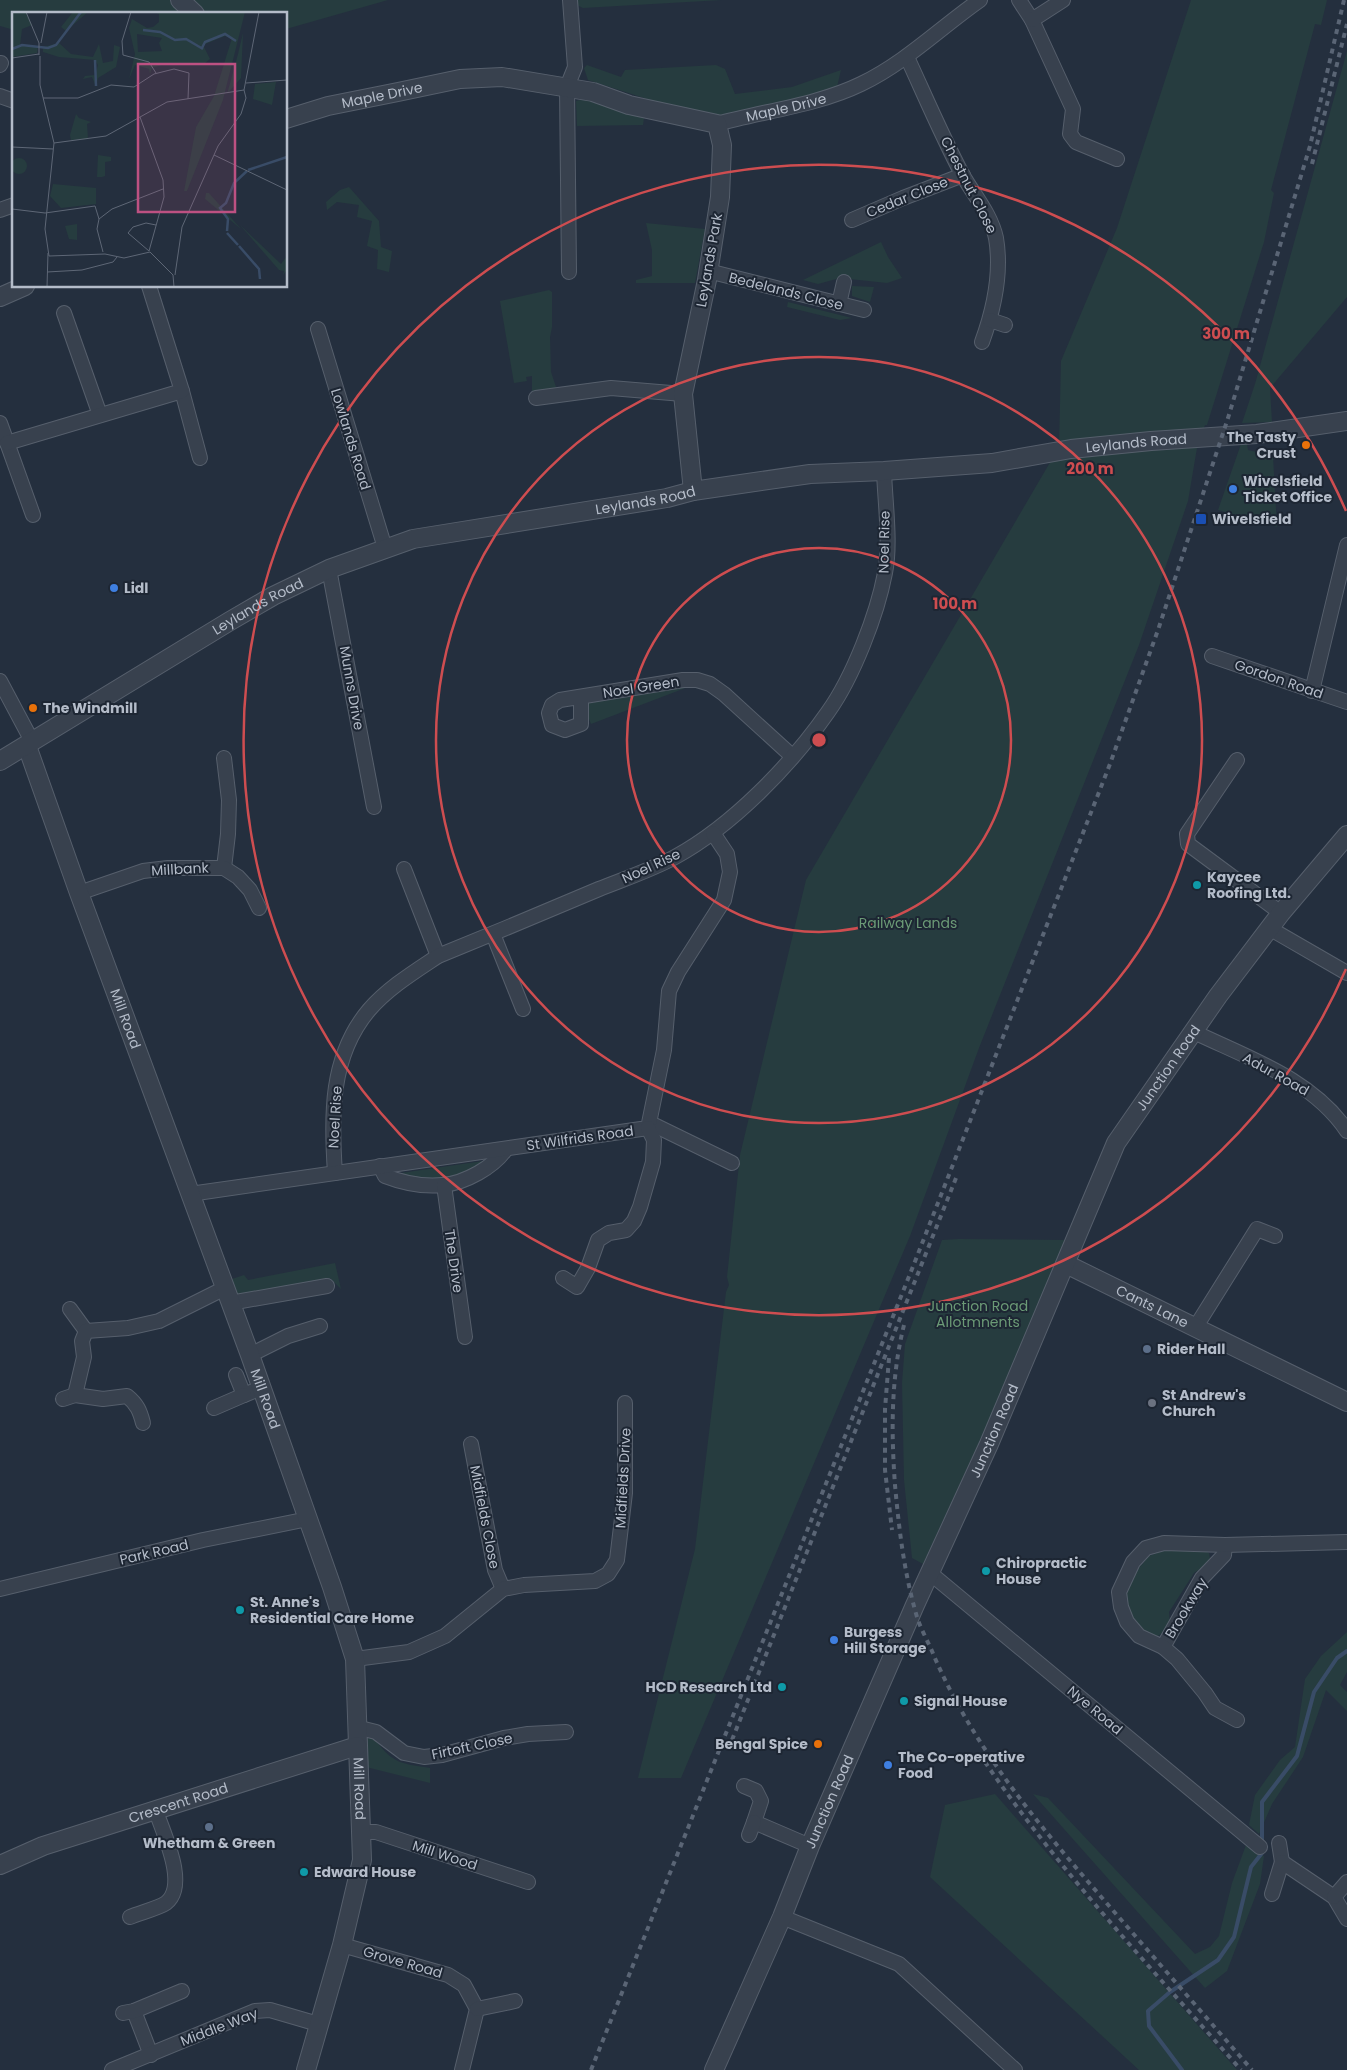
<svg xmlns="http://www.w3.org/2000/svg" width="1347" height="2070" font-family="Poppins,sans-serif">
	<rect width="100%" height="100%" fill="#242f3e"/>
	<path fill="#263c3f" d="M 0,0 L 388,0 L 286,29 L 286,14 L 14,14 L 14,30 L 0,26 Z
		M 567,0 L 722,0 L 583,8 Z
		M 1191,0 L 1327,0 L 1321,25 L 1315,24 L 1271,190 L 1274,193 L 1264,242 L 1207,425 L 1205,425 L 1197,448 L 1188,501 L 1139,645 L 979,1048 L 910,1236 L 681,1778 L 638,1778 L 695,1549 L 726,1292 L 729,1285 L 727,1277 L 740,1155 L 806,880 L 1059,447 L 1061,361 L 1117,228 Z
		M 1347,51 L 1347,297 L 1270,388 L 1272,422 L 1242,423 L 1255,384 Z
		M 587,65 L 621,77 L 625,70 L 716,65 L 725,69 L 735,94 L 792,87 L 841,70 L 837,87 L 831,91 L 718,117 L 672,107 L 588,80 L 584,68 Z
		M 583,99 L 644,118 L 643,125 L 577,126 L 576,101 Z
		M 349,187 L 379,221 L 381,247 L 392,251 L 389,272 L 377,269 L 378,250 L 367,246 L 372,221 L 357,217 L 359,205 L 337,202 L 327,210 L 326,202 L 340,190 Z
		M 646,223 L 705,229 L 695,283 L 636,283 L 636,280 L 652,276 L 652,250 Z
		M 881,242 L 888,257 L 902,278 L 887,283 L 840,278 L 818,284 L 803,280 Z
		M 852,286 L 874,287 L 870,302 L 852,296 Z
		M 549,290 L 552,292 L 552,327 L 550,337 L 551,372 L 557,390 L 532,394 L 532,376 L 526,377 L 527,381 L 514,383 L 500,301 Z
		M 788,302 L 852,318 L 840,320 L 787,307 Z
		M 1241,444 L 1247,444 L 1248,450 L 1273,456 L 1277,527 L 1218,510 Z
		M 688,687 L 591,724 L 585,709 L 589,703 Z
		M 490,1160 C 462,1180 427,1183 394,1174 Z
		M 959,1239 L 1068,1240 L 1045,1300 L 923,1564 L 912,1558 L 904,1480 L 902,1383 L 905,1344 L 942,1240 Z
		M 335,1263 L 341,1289 L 330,1278 L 237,1296 L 232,1279 L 244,1275 L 248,1280 Z
		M 1165,1550 L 1203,1550 L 1209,1553 L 1210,1559 L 1205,1566 L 1194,1573 L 1169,1612 L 1170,1625 L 1165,1631 L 1158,1636 L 1146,1634 L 1132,1621 L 1126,1606 L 1125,1593 L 1128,1581 L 1149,1556 Z
		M 1347,1632 L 1347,1672 L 1340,1685 L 1347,1692 L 1347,1711 L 1326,1690 L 1303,1757 L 1272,1804 L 1259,1834 L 1249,1825 L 1255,1795 L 1280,1760 L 1295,1747 L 1305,1679 L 1321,1656 Z
		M 367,1736 L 372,1736 C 393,1763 397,1763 430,1768 L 430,1783 L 366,1767 Z
		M 995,1794 L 1237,2070 L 1139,2070 L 930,1877 L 945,1805 Z
		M 1033,1794 L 1048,1798 L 1195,1954 L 1210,1947 L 1219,1936 L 1232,1883 L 1246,1845 L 1264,1856 L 1260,1884 L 1227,1971 L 1205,1988 Z"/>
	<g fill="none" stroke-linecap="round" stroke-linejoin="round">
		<path stroke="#394c67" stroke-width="4" d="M 1262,1843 L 1262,1802 L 1297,1756 L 1314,1692 L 1337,1658 L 1347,1651
			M 1182,2070 L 1149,2026 L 1148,2011 L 1170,1992 L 1218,1960 L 1234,1937 L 1251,1867 L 1262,1853 L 1262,1850"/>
		<defs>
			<g id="minor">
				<path d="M 1019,0 L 1032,20 L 1073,109 L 1070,134 L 1076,142 L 1117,159"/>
				<path d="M 1032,20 L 1063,0"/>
				<path d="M 907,57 C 925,96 942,136 962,174 C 973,194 991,214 996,238 C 1002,273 994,309 982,342"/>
				<path d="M 0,65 L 1,63"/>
				<path d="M 0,96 L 14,101"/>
				<path id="s1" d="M 717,124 C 764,111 818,105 861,84 C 905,63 940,28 980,0"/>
				<path d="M 0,210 L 14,205"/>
				<path d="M 852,220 L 903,198 L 963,175"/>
				<path d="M 708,271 L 864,310"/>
				<path d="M 569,272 L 567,87 L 575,67 L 570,0"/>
				<path d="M 839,304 L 844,282"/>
				<path d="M 64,313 L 100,415"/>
				<path d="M 990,320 L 1005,325"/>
				<path d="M 318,329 L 385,548"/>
				<path d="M 182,391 L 200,458"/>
				<path d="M 536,398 L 611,388 L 683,394"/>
				<path d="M 0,423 L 33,515"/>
				<path d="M 7,443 L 182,391 L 149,286"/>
				<path d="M 329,569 L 374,807"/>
				<path d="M 1212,656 L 1347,702"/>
				<path d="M 0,681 L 33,743"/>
				<path d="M 1312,691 L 1347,545"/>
				<path d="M 581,697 L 581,724 L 565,730 L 552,725 L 549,713 L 552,705 L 560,700 L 683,680 L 697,680 L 710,684 L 724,694 L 792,756"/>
				<path d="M 224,758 L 229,800 L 228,834 L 224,868"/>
				<path d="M 1237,760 L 1187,834 L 1188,844 L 1281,913"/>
				<path d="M 404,869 L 438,956"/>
				<path d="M 79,893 L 143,871 L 168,868 L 224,868 L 238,877 L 250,890 L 259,908"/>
				<path d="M 1269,928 L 1347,973"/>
				<path d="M 493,934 L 523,1009"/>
				<path d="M 1194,1032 C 1248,1058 1312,1079 1347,1131"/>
				<path d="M 650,1123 L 732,1163"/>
				<path d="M 380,1166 L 385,1176 C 403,1183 423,1187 443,1185 C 465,1183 494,1167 506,1149"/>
				<path d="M 335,1173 C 331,1116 330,1056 369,1010 C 388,988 414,972 438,956 C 492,934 545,912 599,889 C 624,879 651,870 675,857 C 732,826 791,765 828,712 C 853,677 877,615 885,573 C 891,544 885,502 884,471"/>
				<path d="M 444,1185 L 465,1337"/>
				<path d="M 190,1194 L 648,1128 L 664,1050 L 669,991 L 678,972 L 724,900 L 730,872 L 727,854 L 713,833"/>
				<path d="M 563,1278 L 577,1287 L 588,1268 L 598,1240 L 609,1233 L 626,1230 L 634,1221 L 640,1207 L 653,1162 L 654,1140 L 648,1128"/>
				<path d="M 230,1303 L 327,1286"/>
				<path d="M 70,1309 L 86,1331"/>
				<path d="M 1195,1328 L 1257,1229 L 1275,1236"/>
				<path d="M 250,1355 L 288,1336 L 320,1326"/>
				<path d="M 236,1375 L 244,1395 L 261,1388"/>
				<path d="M 63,1399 L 75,1395"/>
				<path d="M 214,1408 L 244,1395"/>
				<path d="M 143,1423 C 140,1411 137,1404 127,1396 L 103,1399 L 75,1395 L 84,1357 L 82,1341 L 86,1331 L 128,1328 L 159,1321 L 225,1288"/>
				<path d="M 471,1444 L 495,1570 L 503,1589"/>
				<path d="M 930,1573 L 1260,1847"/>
				<path d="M 0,1589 L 203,1540 L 308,1519"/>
				<path d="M 1163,1647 L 1202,1578 L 1224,1555 L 1225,1545"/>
				<path d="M 355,1659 L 409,1652 L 445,1636 L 503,1589 L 524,1585 L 595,1581 L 608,1574 L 617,1560 L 625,1493 L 625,1403"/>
				<path d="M 1237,1720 L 1215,1708 L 1205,1693 L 1177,1659 L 1163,1647 L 1139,1636 L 1127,1622 L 1121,1607 L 1119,1592 L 1133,1562 L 1146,1548 L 1164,1543 L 1225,1545 L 1347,1542"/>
				<path d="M 356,1727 L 376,1732 L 404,1753 L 424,1757 L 442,1755 L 504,1738 L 528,1734 L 566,1732"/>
				<path d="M 744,1786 L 756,1791 L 761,1801 L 754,1822 L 810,1846"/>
				<path d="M 361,1832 L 376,1832 L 528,1882"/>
				<path d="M 749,1835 L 754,1822"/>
				<path d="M 1279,1843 L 1282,1862"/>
				<path d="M 1272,1894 L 1282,1862 L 1334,1897 L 1347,1919"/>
				<path d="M 1334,1897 L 1347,1882"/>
				<path d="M 130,1917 C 139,1913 159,1908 166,1903 C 189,1885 163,1833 156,1811"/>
				<path d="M 782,1917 L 899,1964 L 1015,2070"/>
				<path d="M 342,1945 L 448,1975 L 464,1985 L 477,2009 L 462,2070"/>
				<path d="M 477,2009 L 515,2001"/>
				<path d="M 134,2011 L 151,2055"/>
				<path d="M 123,2013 L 134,2011 L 182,1991"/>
				<path d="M 112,2070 L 255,2011 L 270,2010 L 318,2024"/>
			</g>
			<g id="tertiary">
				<path d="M 180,0 L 195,14"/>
				<path id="s2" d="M 286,119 L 328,106 L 398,92 L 460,79 L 502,77 L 593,92 L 629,105 L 717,124 L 722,145 L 720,197 L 707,280 L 683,394 L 693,491"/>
				<path d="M 0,297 L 25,286"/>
				<path id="s3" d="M 27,746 L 79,893 L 250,1355 L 332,1587 L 355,1659 L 362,1860 L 342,1945 L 306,2070"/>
				<path id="s4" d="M 0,761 L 230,621 L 273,596 L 329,569 L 413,539 L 667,498 L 693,491 L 810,474 L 884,471 L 992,463 L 1071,449 L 1151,441 L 1257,434 L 1347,421"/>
				<path id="s5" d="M 1066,1264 L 1347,1402"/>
				<path id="s6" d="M 0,1865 L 43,1846 L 357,1746"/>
				<path id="s7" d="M 714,2070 L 782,1917 L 810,1846 L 915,1605 L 989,1444 L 1116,1143 L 1218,996 L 1281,913 L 1347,835"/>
			</g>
		</defs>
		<use href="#minor" stroke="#565f6c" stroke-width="16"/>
		<use href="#tertiary" stroke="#565f6c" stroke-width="20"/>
		<use href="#minor" stroke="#38414e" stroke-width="14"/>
		<use href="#tertiary" stroke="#38414e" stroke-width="18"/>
		<path stroke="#5a6575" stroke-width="4" stroke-dasharray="5 5" stroke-linecap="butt" d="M 1312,164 L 1347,24
			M 904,1325 C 891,1377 891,1431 895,1485 C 899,1529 904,1573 917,1617 C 921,1630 929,1643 934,1656 C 975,1751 1043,1830 1110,1907 C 1157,1961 1205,2016 1252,2070
			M 889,1358 L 885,1409 L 885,1470 L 892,1530
			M 732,1740 L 956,1178
			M 985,1762 C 1060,1872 1153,1970 1241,2070
			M 591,2070 L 914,1264 L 1110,764 L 1158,630 L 1228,418 L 1310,146 L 1344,0"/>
	</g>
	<g fill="none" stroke="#ce4d50" stroke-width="2.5">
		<circle cx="819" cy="740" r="192"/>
		<circle cx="819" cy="740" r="383"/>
		<path d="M1346 969A575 575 0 1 1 1346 511"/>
	</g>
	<g fill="#e8710a" stroke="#1d2633" stroke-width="2">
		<circle cx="1306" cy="445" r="5"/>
		<circle cx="33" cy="708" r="5"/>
		<circle cx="818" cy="1744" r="5"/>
	</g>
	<g fill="#3f7fe0" stroke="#1d2633" stroke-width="2">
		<circle cx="1233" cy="489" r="5"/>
		<circle cx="114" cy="588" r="5"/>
		<circle cx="834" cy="1640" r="5"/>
		<circle cx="888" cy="1765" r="5"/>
	</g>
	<rect fill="#1a4fb4" stroke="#1d2633" stroke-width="2" x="1195" y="513" width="12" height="12" rx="2.5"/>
	<g fill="#0f9aa8" stroke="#1d2633" stroke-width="2">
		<circle cx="1197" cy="885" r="5"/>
		<circle cx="986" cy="1571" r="5"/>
		<circle cx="240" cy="1610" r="5"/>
		<circle cx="782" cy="1687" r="5"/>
		<circle cx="904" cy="1701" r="5"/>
		<circle cx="304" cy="1872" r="5"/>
	</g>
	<g fill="#5c6f8a" stroke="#1d2633" stroke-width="2">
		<circle cx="1147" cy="1349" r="5"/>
		<circle cx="209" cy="1827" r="5"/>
	</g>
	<circle fill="#6b7280" stroke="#1d2633" stroke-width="2" cx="1152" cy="1403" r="5"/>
	<g text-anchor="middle" stroke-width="4" stroke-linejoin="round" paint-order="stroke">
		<g font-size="14" fill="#b4bcc9" stroke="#1d2633">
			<text dy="5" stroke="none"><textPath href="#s2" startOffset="99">Maple Drive</textPath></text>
			<text dy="5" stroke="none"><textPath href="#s1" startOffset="71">Maple Drive</textPath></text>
			<text transform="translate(969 185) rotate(63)" y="5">Chestnut Close</text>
			<text transform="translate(907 197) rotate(-22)" y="5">Cedar Close</text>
			<text transform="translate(709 260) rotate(-80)" y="5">Leylands Park</text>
			<text transform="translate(786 291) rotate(14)" y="5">Bedelands Close</text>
			<text transform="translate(351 439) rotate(73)" y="5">Lowlands Road</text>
			<text dy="5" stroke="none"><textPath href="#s4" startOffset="1201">Leylands Road</textPath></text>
			<text dy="5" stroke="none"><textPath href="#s4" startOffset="706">Leylands Road</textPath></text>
			<text transform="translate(884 542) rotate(-89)" y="5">Noel Rise</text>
			<text dy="5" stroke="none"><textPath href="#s4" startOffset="301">Leylands Road</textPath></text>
			<text transform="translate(1279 679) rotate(19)" y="5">Gordon Road</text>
			<text transform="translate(641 687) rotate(-9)" y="5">Noel Green</text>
			<text transform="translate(352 688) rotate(80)" y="5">Munns Drive</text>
			<text transform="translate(651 866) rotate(-25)" y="5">Noel Rise</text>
			<text transform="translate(180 869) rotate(-3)" y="5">Millbank</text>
			<text dy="5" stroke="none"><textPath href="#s3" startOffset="290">Mill Road</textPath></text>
			<text dy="5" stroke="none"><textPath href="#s7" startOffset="1102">Junction Road</textPath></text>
			<text transform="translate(1276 1074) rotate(29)" y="5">Adur Road</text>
			<text transform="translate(335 1117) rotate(-87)" y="5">Noel Rise</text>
			<text transform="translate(580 1138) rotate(-8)" y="5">St Wilfrids Road</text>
			<text transform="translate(454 1261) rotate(82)" y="5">The Drive</text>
			<text dy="5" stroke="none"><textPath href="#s5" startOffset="96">Cants Lane</textPath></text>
			<text dy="5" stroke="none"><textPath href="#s3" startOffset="695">Mill Road</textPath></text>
			<text dy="5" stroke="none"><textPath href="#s7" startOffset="698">Junction Road</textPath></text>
			<text transform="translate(623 1478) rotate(-87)" y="5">Midfields Drive</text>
			<text transform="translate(485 1517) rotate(79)" y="5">Midfields Close</text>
			<text transform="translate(154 1552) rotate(-13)" y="5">Park Road</text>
			<text transform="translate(1186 1608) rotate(-59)" y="5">Brookway</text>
			<text transform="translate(1095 1710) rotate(40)" y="5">Nye Road</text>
			<text transform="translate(472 1746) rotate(-12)" y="5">Firtoft Close</text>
			<text dy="5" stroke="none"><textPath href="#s3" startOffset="1100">Mill Road</textPath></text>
			<text dy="5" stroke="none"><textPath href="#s7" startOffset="292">Junction Road</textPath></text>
			<text dy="5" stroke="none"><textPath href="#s6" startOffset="189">Crescent Road</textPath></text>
			<text transform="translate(445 1855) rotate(18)" y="5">Mill Wood</text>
			<text transform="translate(403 1962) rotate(16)" y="5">Grove Road</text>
			<text transform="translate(219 2027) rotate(-21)" y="5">Middle Way</text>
		</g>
		<g font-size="14" font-weight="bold" fill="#b4bcc9" stroke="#1d2633" text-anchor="start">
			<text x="1296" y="442" text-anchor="end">The Tasty<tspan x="1296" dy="16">Crust</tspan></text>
			<text x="1243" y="486">Wivelsfield<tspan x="1243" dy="16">Ticket Office</tspan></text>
			<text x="1212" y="524">Wivelsfield</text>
			<text x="124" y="593">Lidl</text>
			<text x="43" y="713">The Windmill</text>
			<text x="1207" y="882">Kaycee<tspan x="1207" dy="16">Roofing Ltd.</tspan></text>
			<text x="1157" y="1354">Rider Hall</text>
			<text x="1162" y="1400">St Andrew's<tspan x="1162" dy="16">Church</tspan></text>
			<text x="996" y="1568">Chiropractic<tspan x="996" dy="16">House</tspan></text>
			<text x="250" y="1607">St. Anne's<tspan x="250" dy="16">Residential Care Home</tspan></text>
			<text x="844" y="1637">Burgess<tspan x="844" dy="16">Hill Storage</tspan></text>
			<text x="772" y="1692" text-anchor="end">HCD Research Ltd</text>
			<text x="914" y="1706">Signal House</text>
			<text x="808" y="1749" text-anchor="end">Bengal Spice</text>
			<text x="898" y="1762">The Co-operative<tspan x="898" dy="16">Food</tspan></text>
			<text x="209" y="1848" text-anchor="middle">Whetham &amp; Green</text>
			<text x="314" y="1877">Edward House</text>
		</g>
		<g font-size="14" fill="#6b9a76" stroke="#1d2633">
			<text x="908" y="928">Railway Lands</text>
			<text x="978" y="1311">Junction Road<tspan x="978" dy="16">Allotmnents</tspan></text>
		</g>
	</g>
	<g transform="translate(12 12)">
		<rect width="275" height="275" fill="#242f3e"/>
		<path d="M 0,0 L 14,0 L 20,13 L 10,17 L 8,34 L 26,34 L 25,41 L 0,45 ZM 61,0 L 76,0 L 54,19 L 49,15 ZM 142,0 L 233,0 L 211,88 L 175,179 L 172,179 L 184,115 L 202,84 L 220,26 L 213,24 L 191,33 L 198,47 L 192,52 L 154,52 L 140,56 L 138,62 L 137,57 L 123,53 L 117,67 L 123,42 L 117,16 L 120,7 L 135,16 L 141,15 L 147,10 L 147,2 ZM 125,22 L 150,26 L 147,31 L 150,39 L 126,40 ZM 231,21 L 229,66 L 215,82 L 226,42 ZM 47,31 L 59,42 L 81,45 L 87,32 L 91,51 L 101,49 L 102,33 L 108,35 L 104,55 L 86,66 L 84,75 L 80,65 L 71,67 L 73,64 L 83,63 L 86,53 L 83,48 L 47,45 L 31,40 L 31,35 ZM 264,70 L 260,93 L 241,87 L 243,72 ZM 64,102 L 67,106 L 79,110 L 75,112 L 76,127 L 59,128 L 58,123 ZM 86,143 L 99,145 L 99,149 L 93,150 L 93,164 L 90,165 L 85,165 ZM-1 154a8 8 0 1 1 16 0a8 8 0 1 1-16 0ZM 41,172 L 84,176 L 84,192 L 49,196 L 38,184 ZM 194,181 L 197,181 L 229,217 L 193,187 ZM 65,212 L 65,228 L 57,227 L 53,214 ZM 228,213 L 269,252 L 275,244 L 275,258 L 271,263 L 272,259 L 267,258 Z" fill="#263c3f" fill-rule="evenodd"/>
		<path fill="none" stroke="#394c67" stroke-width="2.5" d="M 131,18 L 148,20 L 163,28 L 174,27 L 191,37M 190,36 L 193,30 L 213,22 L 224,29M 0,37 L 10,33 L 36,36 L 44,33 L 69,0M 83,48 L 84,74M 236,158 L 275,145M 215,219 L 216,207 L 208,196 L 214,191 L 222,171 L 235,159M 215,221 L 226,233M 227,234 L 247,257 L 248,267"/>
		<path fill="none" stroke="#5e6776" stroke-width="1" d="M 14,0 L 27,31 L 27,43M 119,0 L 110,29 L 111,43 L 137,50 L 144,61M 29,31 L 35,0M 28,44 L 28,73 L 42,131 L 33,217 L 37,244M 0,46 L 27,42M 234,71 L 275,68M 232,78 L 247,0M 31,86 L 66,86 L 99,73 L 122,75 L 142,62 L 162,57 L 177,61 L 176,87M 128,105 L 151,168 L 152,185 L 137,239 L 116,221 L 121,215 L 134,211 L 144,213M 42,131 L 94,124 L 155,90 L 232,78M 0,135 L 41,137M 202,143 L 275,178M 0,197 L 33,201 L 83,194 L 87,207M 87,207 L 100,197 L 151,177M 87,207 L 85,217 L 91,240M 93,242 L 112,246 L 138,240 L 161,263 L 162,275M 37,244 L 93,242M 35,260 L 70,258 L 101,250 L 105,245M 163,263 L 170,215 L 206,134 L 229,102 L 234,86 L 232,78M 35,275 L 36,241"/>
		<path fill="#bd5182" fill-opacity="0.15" stroke="#bd5182" stroke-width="2.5" d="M 126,52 L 223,52 L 223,200 L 126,200 Z"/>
		<rect width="275" height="275" fill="none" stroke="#b4bcc9" stroke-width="2.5"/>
	</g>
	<circle cx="819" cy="740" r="8" fill="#ce4d50" stroke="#1d2633" stroke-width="2.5"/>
	<g font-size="15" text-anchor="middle" font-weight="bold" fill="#ce4d50" stroke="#1d2633" stroke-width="4" stroke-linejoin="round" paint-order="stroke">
		<text x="1226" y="339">300 m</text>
		<text x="1090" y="474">200 m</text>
		<text x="955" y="609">100 m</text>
	</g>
</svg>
